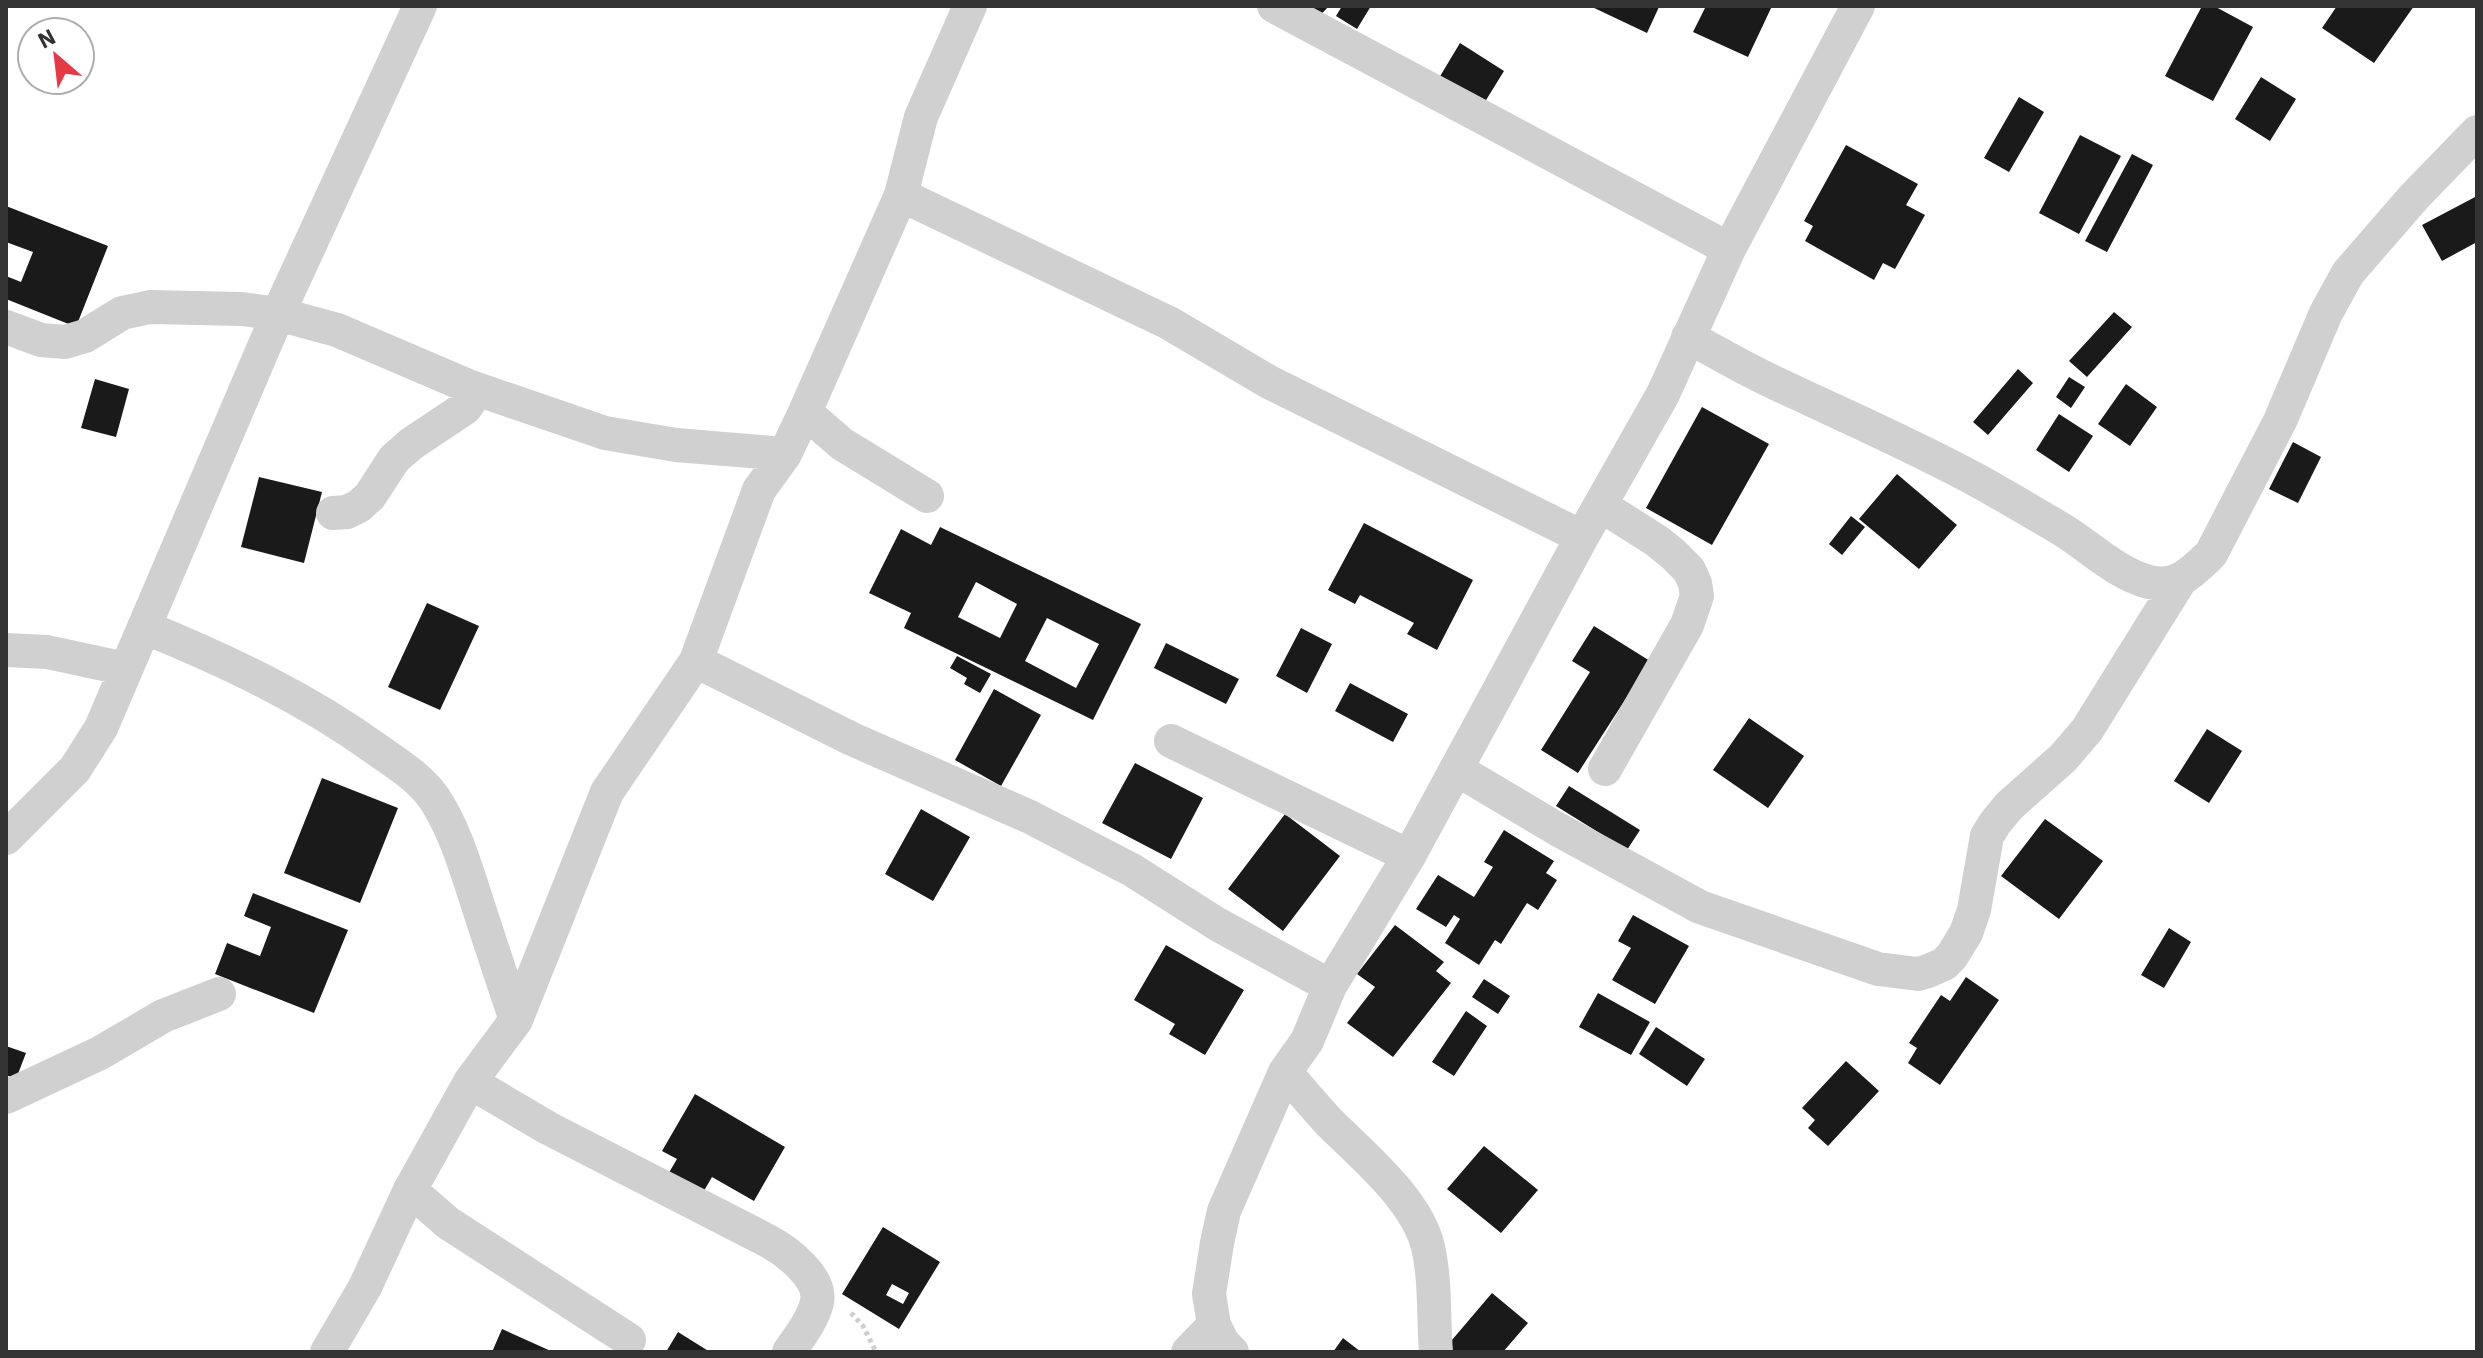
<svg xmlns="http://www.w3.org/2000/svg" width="2483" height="1358" font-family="'IBM Plex Sans',sans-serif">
	<rect width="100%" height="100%" fill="#fff"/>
	<path fill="#1a1a1a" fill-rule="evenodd" d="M 1296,6 L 1329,6 L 1314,22 Z
		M 1342,6 L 1371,6 L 1357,29 L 1336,16 Z
		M 1590,6 L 1657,6 L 1659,7 L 1647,33 Z
		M 1706,6 L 1772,6 L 1748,57 L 1693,32 Z
		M 2202,6 L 2214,6 L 2253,27 L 2213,101 L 2165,76 Z
		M 2337,6 L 2414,6 L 2374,63 L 2322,28 Z
		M 1460,43 L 1504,71 L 1483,105 L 1439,78 Z
		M 2261,77 L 2296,99 L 2270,141 L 2235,119 Z
		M 2019,97 L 2044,112 L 2009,172 L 1984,158 Z
		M 2080,135 L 2121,156 L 2079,234 L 2039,213 Z
		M 1846,145 L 1918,184 L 1906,205 L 1925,215 L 1895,269 L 1883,263 L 1874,280 L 1805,241 L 1813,226 L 1804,221 Z
		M 2132,154 L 2153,165 L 2107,252 L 2085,241 Z
		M 2477,196 L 2477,242 L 2442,261 L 2422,225 Z
		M 6,206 L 108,246 L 76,327 L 6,299 L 6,276 L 21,282 L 33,252 L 6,242 Z
		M 2114,312 L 2132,327 L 2087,377 L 2069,361 Z
		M 2018,369 L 2033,383 L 1988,435 L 1973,422 Z
		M 2069,377 L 2085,387 L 2071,408 L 2056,397 Z
		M 95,379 L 129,389 L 116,437 L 81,428 Z
		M 2126,384 L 2157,407 L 2130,446 L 2098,424 Z
		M 1702,407 L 1769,444 L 1712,545 L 1646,508 Z
		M 2059,414 L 2093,436 L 2069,472 L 2036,450 Z
		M 2293,442 L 2321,457 L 2298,503 L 2269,489 Z
		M 1897,474 L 1957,525 L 1919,569 L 1859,519 Z
		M 259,477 L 322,492 L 304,563 L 241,547 Z
		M 1851,516 L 1865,527 L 1842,555 L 1829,544 Z
		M 1364,523 L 1473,580 L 1437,650 L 1407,634 L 1414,623 L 1360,595 L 1355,604 L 1328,590 Z
		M 940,527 L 1141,624 L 1093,720 L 904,628 L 911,613 L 869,593 L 901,529 L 931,545 ZM 976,582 L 1017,604 L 1000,638 L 958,617 ZM 1047,618 L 1099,644 L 1076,688 L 1025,661 Z
		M 427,603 L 479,626 L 440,710 L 388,687 Z
		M 1594,626 L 1650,661 L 1578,773 L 1541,750 L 1590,672 L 1572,661 Z
		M 1301,628 L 1332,644 L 1307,693 L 1276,676 Z
		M 1166,643 L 1239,679 L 1226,704 L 1154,668 Z
		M 957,656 L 991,674 L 980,693 L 964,684 L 967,678 L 950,668 Z
		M 1350,683 L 1408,714 L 1393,742 L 1335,711 Z
		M 994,689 L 1041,715 L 1001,786 L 955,760 Z
		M 1749,718 L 1804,756 L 1768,808 L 1713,770 Z
		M 2207,729 L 2242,751 L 2209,803 L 2174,781 Z
		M 1135,763 L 1203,798 L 1171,859 L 1102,823 Z
		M 322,778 L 398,808 L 360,903 L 284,873 Z
		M 1569,786 L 1640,830 L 1627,850 L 1556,806 Z
		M 921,809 L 970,837 L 933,901 L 885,874 Z
		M 1285,814 L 1340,856 L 1283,931 L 1228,889 Z
		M 2045,819 L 2103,861 L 2059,919 L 2001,876 Z
		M 1504,830 L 1554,861 L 1546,873 L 1557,880 L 1538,910 L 1527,903 L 1501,944 L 1495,940 L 1479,965 L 1445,943 L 1460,919 L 1454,915 L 1446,927 L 1416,909 L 1438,875 L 1474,897 L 1493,867 L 1484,862 Z
		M 253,893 L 348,930 L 314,1013 L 215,974 L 227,943 L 260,956 L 271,927 L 244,916 Z
		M 1633,915 L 1689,946 L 1655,1004 L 1612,980 L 1631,948 L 1618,941 Z
		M 1395,925 L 1444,962 L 1436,971 L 1451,983 L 1393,1057 L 1347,1023 L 1375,987 L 1357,974 Z
		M 2169,928 L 2191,942 L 2164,988 L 2141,975 Z
		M 1166,945 L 1244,990 L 1205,1055 L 1169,1034 L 1175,1024 L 1134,1000 Z
		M 1966,977 L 1999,1000 L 1940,1085 L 1908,1063 L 1917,1048 L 1909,1043 L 1941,995 L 1950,1001 Z
		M 1484,979 L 1510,996 L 1498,1014 L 1472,997 Z
		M 1598,993 L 1650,1022 L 1631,1055 L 1579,1027 Z
		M 1466,1011 L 1487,1026 L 1454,1076 L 1432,1062 Z
		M 1656,1027 L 1705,1059 L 1687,1086 L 1639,1054 Z
		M 6,1046 L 26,1053 L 16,1079 L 6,1075 Z
		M 1846,1061 L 1879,1091 L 1828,1146 L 1808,1128 L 1815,1120 L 1802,1108 Z
		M 695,1094 L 785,1147 L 754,1201 L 712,1177 L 698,1201 L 664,1181 L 677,1159 L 662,1151 Z
		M 1484,1146 L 1538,1190 L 1501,1233 L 1447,1189 Z
		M 883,1227 L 940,1262 L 899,1329 L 842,1294 ZM 892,1284 L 909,1293 L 903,1304 L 886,1295 Z
		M 1492,1293 L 1528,1323 L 1503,1352 L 1452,1352 L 1446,1347 Z
		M 502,1329 L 553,1352 L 492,1352 Z
		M 678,1332 L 710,1352 L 666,1352 Z
		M 1343,1338 L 1361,1352 L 1333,1352 Z"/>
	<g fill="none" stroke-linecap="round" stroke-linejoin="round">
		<path stroke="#cdcdcd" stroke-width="5" stroke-dasharray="4 4" stroke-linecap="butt" d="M 851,1313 L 863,1326 L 876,1352"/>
		<path stroke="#d0d0d0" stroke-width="34" d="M 1274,6 L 1729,249
			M 901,195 L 1169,323 L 1269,382 L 1582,537
			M 6,327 L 41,340 L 65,342 L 85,336 L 122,313 L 150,307 L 242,309 L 278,314 L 337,330 L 468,386 L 605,433 L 676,445 L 785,454
			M 1688,337 C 1715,351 1741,367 1769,380 C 1840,414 1913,445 1982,483 C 2010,499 2038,515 2066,532 C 2092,549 2118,574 2149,582 C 2177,589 2192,572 2211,554 L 2280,421 L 2326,313 L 2348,273 L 2414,197 L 2477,132
			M 805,412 L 842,444 L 927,496
			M 1600,505 L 1657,541 L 1673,554 L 1689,570 L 1695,583 L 1697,596 L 1687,625 L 1605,769
			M 333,513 L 347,512 L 359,506 L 370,496 L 394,459 L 411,444 L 465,408 L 478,390
			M 144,627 C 227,661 306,698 379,751 C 399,765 420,778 434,798 C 454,828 465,865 476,899 C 489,939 502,979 516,1020
			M 6,650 L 47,652 L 126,669
			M 696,661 L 852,739 L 1030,817 L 1132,870 L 1217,924 L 1330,986
			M 1171,741 L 1409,856
			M 1456,769 L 1557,829 L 1700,907 L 1878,969 L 1918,974 L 1928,971 L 1944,964 L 1952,956 L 1966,933 L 1974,910 L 1987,836 L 1995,823 L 2009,806 L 2063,758 L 2087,730 L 2181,579
			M 6,838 L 75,769 L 101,728 L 278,314 L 420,6
			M 1285,1072 C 1300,1089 1314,1106 1330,1123 C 1363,1156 1417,1200 1428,1247 C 1436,1282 1433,1317 1436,1352
			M 470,1082 L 548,1128 L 768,1241 C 787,1251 822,1278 817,1302 C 813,1320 799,1337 789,1352
			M 6,1097 L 100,1053 L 163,1016 L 219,994
			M 410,1190 L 448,1223 L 629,1340
			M 327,1352 L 365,1287 L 410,1190 L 470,1082 L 516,1020 L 607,792 L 696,661 L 759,490 L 785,454 L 805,412 L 901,195 L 921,117 L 970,6
			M 1188,1352 L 1214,1325
			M 1232,1352 L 1223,1343 L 1214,1325 L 1209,1294 L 1217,1243 L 1224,1211 L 1285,1072 L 1307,1041 L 1330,986 L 1409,856 L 1582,537 L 1663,394 L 1729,249 L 1858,6"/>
	</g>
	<rect width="2483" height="1358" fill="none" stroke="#333333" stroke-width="16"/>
	<g transform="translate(56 56) rotate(332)"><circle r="38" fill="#ffffff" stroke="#adadad" stroke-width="2"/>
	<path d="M0-6L14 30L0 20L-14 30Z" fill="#e63946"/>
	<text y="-12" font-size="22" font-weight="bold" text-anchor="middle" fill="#333333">N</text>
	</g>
</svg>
